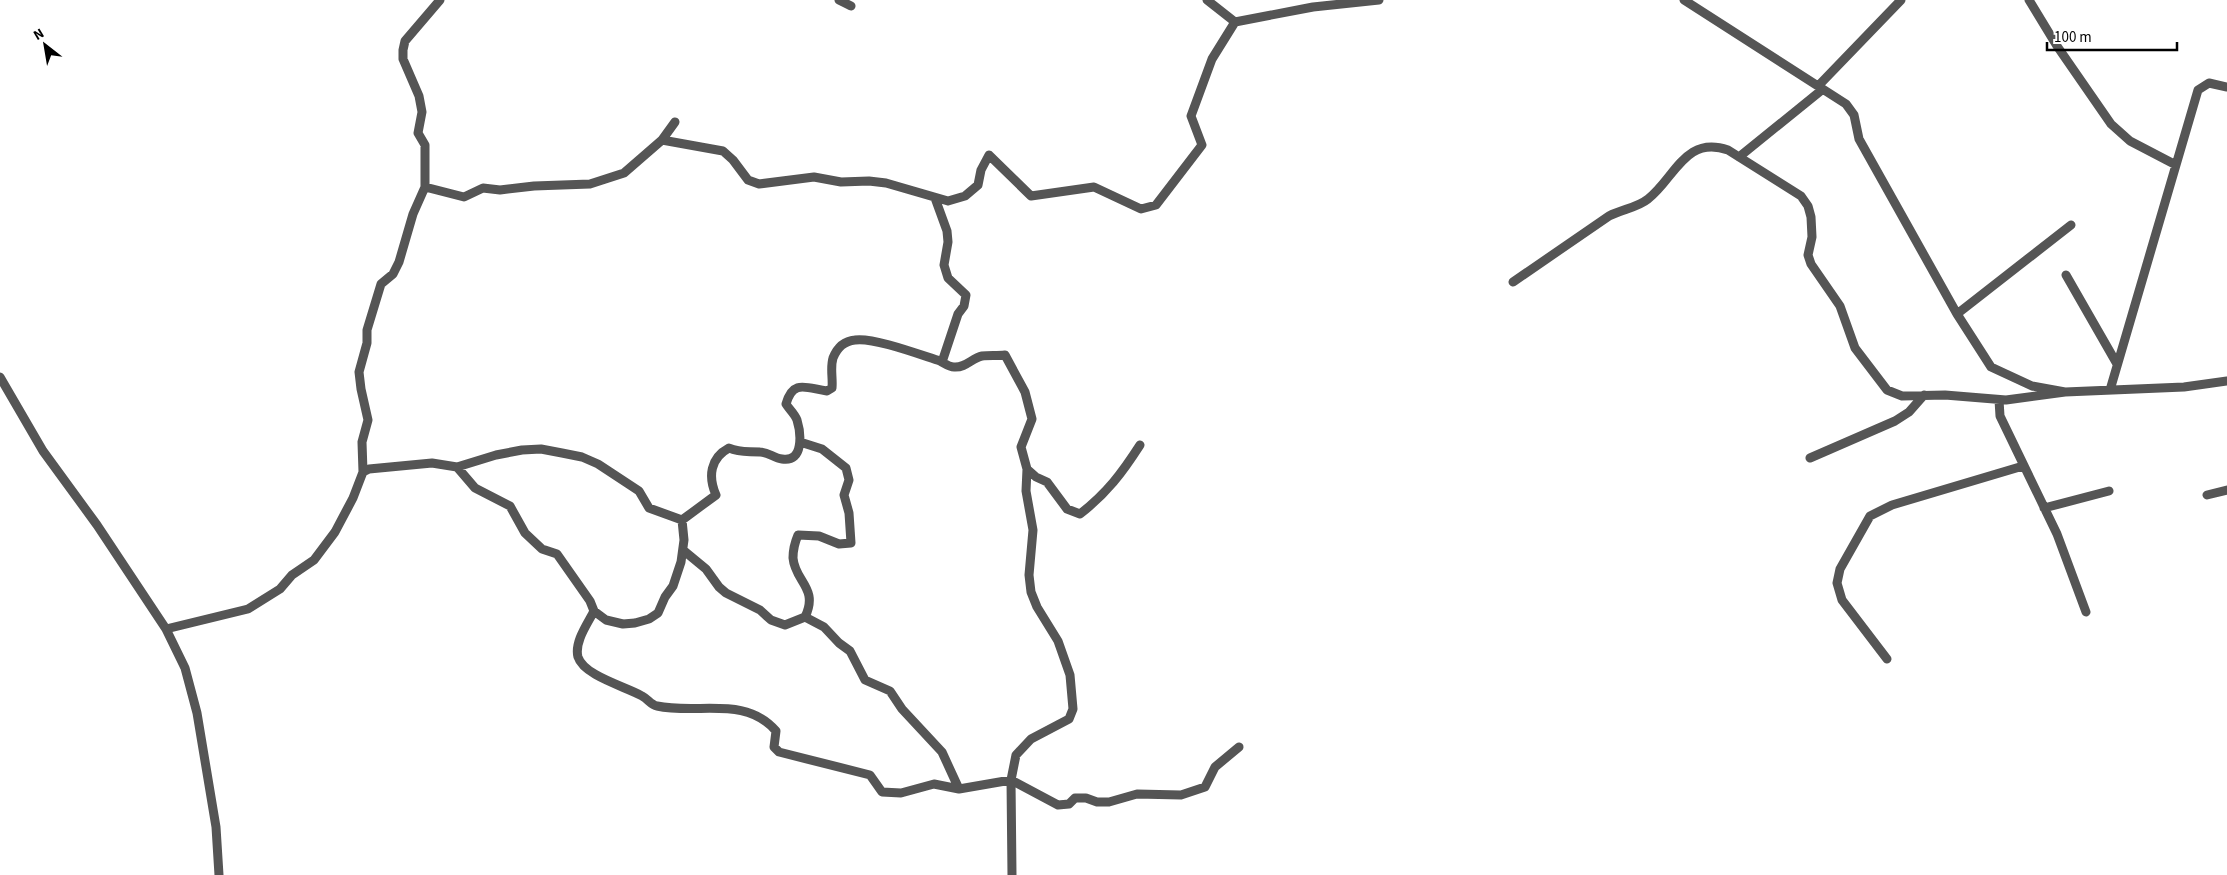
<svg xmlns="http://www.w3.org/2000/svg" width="2227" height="875" font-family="'Source Sans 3',sans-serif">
	<rect width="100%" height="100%" fill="#fff"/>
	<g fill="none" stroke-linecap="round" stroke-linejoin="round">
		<path stroke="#555" stroke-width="9" d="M 839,0 L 851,6
			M 1684,0 L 1846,104 L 1854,115 L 1859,139 L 1957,314 L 1991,367 L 2032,386 L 2065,392 L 2184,387 L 2227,381
			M 2029,0 L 2057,46 L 2111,124 L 2130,141 L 2176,165
			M 1235,22 L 1313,7 L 1379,0
			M 1818,86 L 1901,0
			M 662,140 L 723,151 L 733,160 L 748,180 L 759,184 L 814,177 L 841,182 L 869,181 L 886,183 L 948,201 L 965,196 L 978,185 L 981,170 L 989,155 L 1031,196 L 1094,187 L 1141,209 L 1156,205 L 1202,145 L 1191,116 L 1212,59 L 1235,22 L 1207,0
			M 1739,157 L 1823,89
			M 425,187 L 464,197 L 483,188 L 500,190 L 534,186 L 590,184 L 624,173 L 662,140 L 675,122
			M 935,198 L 947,231 L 948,242 L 944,265 L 948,278 L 966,295 L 964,306 L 958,314 L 942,362
			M 2066,275 L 2117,364
			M 1513,282 L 1609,216 C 1622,209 1637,208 1648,199 C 1675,178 1685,135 1728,150 L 1801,196 L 1808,206 L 1811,217 L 1812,237 L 1808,255 L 1811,264 L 1840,306 L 1855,348 L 1887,390 L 1902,396 L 1945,395 L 2006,400 L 2065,392
			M 1957,314 L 2071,225
			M 0,377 L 43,451 L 97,525 L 166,629 L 185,668 L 197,713 L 216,827 L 219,875
			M 2110,390 L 2198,90 L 2209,83 L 2227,87
			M 1999,400 L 2000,416 L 2057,534 L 2086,612
			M 1810,458 L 1895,421 L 1909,412 L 1924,395
			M 457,467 L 475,488 L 510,506 L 525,533 L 542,549 L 557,554 L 590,601 L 594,611 L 606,620 L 623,624 L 635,623 L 649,619 L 658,613 L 665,597 L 673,586 L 681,562 L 684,540 L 682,520
			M 1027,469 L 1036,477 L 1047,482 L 1067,509 L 1080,514 C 1107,493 1122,473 1140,445
			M 363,472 L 362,442 L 368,420 L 361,389 L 359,372 L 367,343 L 367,330 L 381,284 L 393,274 L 399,262 L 413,214 L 425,187 L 425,145 L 418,133 L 422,112 L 419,96 L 403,59 L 403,50 L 405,41 L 440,0
			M 2207,495 L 2227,490
			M 2044,508 L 2109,491
			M 683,550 L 706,569 L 719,587 L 726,593 L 760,610 L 771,620 L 785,625 L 805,617 C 819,588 795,582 793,558 C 793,550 795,542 798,535 L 819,536 L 839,544 L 851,543 L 849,513 L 844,495 L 849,480 L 846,468 L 822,449 L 800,442
			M 594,611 C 588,623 574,642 578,657 C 584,676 627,687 642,696 C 648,699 651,705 657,706 C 698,715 745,695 776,731 L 774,747 L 779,752 L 870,775 L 882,792 L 901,793 L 934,784 L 959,789 L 1011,780 L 1058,805 L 1069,804 L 1075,798 L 1086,798 L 1097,802 L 1109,802 L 1137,794 L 1181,795 L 1205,787 L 1215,767 L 1239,747
			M 805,617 L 824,627 L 839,643 L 850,651 L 865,680 L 890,691 L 902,709 L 942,752 L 959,789
			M 166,629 L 248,609 L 280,589 L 292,575 L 314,560 L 335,532 L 353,498 L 363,472 L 369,469 L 432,463 L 457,467 L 496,455 L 522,450 L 541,449 L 562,453 L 582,457 L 598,464 L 639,491 L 649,508 L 682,520 L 716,495 C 708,477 710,458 729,448 C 740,453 748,451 760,452 C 768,452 774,458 782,459 C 804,463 801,433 797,420 C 795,414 789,409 786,404 C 793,379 806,388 827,391 L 832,388 C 833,378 830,368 833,358 C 837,348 844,341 855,340 C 873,337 921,355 940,361 C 944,363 949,367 954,367 C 966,368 972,358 982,356 C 989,355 997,356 1005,355 L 1025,392 L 1032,419 L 1021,447 L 1027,469 L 1026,491 L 1033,530 L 1029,575 L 1031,592 L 1037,607 L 1058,641 L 1070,675 L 1073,709 L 1069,719 L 1031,739 L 1016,755 L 1011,780 L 1012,875
			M 1887,659 L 1842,600 L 1837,583 L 1840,569 L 1870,516 L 1892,505 L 2023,466"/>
	</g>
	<g transform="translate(45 45) rotate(329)" stroke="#ffffff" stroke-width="4" paint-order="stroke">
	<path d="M0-4L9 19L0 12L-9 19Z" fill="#000000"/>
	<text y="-8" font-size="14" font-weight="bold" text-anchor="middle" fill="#000000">N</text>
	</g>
	<path d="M2047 42v8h130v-8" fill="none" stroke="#000000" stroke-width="2.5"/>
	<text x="2054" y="42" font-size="15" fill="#000000" stroke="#ffffff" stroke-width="4" paint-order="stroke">100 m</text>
</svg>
